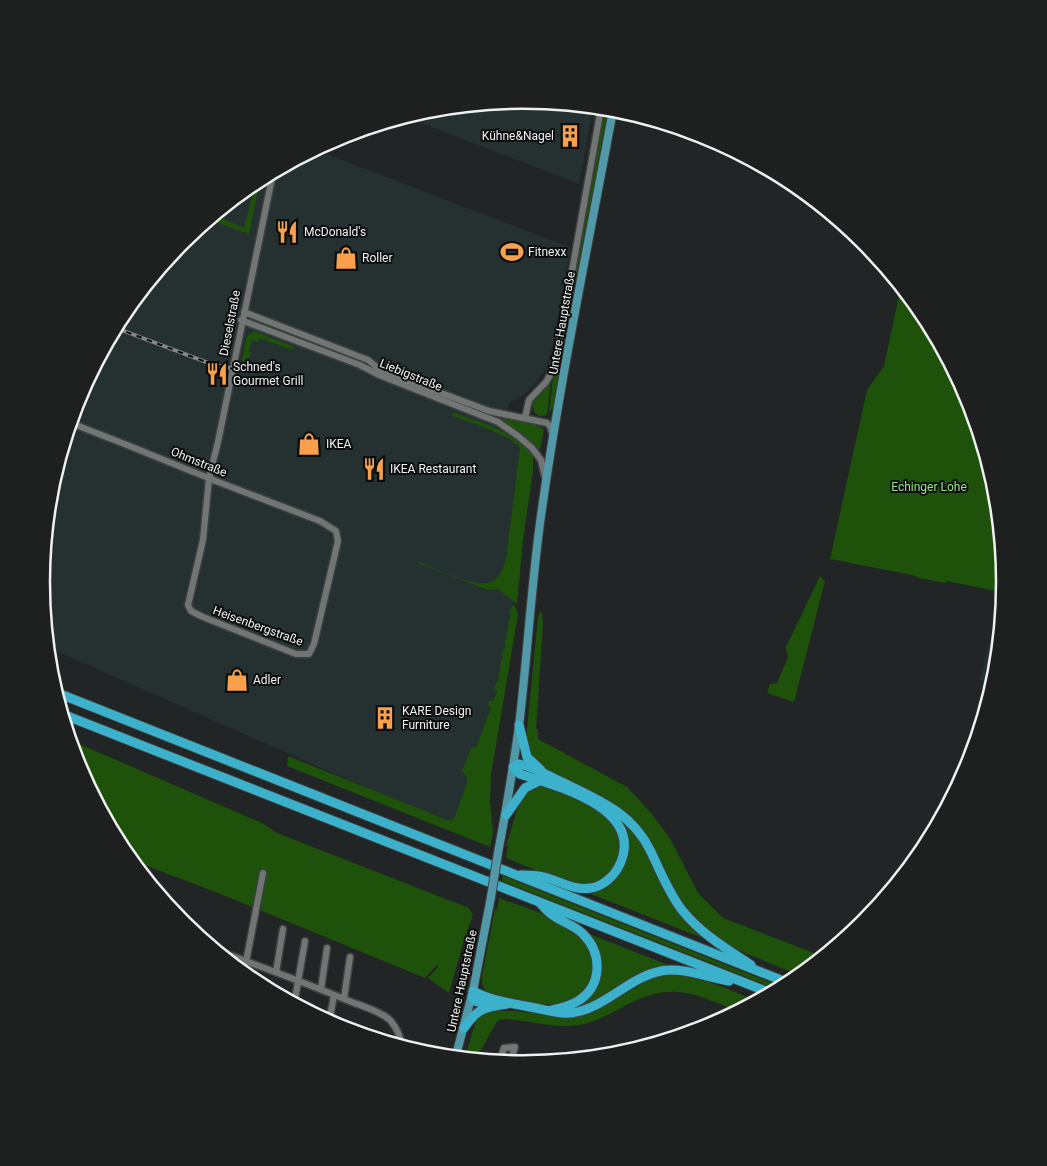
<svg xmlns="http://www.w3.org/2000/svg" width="1047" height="1166" font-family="Roboto,sans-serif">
	<rect width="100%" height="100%" fill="#222525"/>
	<path fill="#253130" d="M 524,101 L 593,108 L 579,184 L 406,117 L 430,110 Z
		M 316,150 L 569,247 L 570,251 L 557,324 L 547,368 L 539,379 L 524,395 L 509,403 L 500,434 L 519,445 L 526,456 L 515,576 L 514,615 L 502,683 L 454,819 L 448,820 L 394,800 L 47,647 L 41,583 L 51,489 L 78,398 L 123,315 L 183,242 L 256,182 Z
		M 1000,601 L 1004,602 L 996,677 L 994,684 L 980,680 Z"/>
	<path fill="#1e510a" d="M 604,109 L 608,109 L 553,407 L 549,413 L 553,377 L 559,358 Z
		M 259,186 L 249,234 L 210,220 L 220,212 L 219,217 L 244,228 L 254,189 Z
		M 901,286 L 925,315 L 969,399 L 997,489 L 1006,583 L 1004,602 L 1000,601 L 1001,592 L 947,581 L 945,583 L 919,578 L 912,575 L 830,559 L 867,390 L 884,366 Z
		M 253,332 L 256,332 L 295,347 L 292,349 L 289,349 L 259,338 L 258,342 L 252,340 L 249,350 L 251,354 L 247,360 L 243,362 L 242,360 L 246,338 Z
		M 551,380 L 547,415 L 539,416 L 534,412 L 532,404 Z
		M 453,412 C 481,423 514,430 533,456 L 533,471 L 523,540 L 517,604 L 498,589 L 488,590 L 418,563 L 419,562 C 435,568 476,589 491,582 C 501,577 503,568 506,559 L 520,448 C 512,435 467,422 451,415 Z
		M 497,418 L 532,423 L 544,429 L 540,450 L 524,435 Z
		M 820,576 L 825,581 L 794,702 L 767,693 L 770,684 L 777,683 L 788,657 L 786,647 Z
		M 512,606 L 515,606 L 518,614 L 491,775 L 490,801 L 493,833 L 490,847 L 287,766 L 288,756 L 447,820 L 454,819 L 467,782 L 467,777 L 462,771 L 472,746 L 476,748 L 491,707 L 488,705 L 489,700 L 493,701 L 497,691 L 494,689 L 499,678 L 498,676 L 501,668 L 499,667 L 503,657 L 501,656 L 506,645 L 504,643 L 507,636 L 506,634 L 509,626 L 507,625 L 511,615 L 509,613 Z
		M 540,612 L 542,613 L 543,624 L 536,729 L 538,729 L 538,739 L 627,787 L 652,814 L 671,840 L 698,893 L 723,918 L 824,957 L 801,976 L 735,949 L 719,940 L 699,924 L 679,901 L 632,819 L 612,803 L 547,770 L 536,762 L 531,758 L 526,743 L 527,729 L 538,617 Z
		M 70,740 L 262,823 L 277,833 L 469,908 L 473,915 L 464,940 L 449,993 L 428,978 L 438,967 L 437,965 L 425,978 L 223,895 L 129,859 L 122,851 L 78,767 Z
		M 540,785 L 572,796 L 600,810 L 616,826 L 621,846 L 618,861 L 607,877 L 592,885 L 571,885 L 506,858 L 508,846 L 506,846 L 519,803 L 524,793 Z
		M 613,814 L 629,825 L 705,939 L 586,892 L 592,891 L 625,860 Z
		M 503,876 L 533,888 L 784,988 L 779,990 L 502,881 Z
		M 499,898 C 522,907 556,916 575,932 C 585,940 592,952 593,964 C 593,974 591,981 585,989 C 568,1012 537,1004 514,999 C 505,998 492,998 485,990 C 482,986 482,981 482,976 L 495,909 L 497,910 Z
		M 587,933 L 676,968 L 668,968 L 596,1002 L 568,1010 C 578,1001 589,993 597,983 C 609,969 597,944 587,933 Z
		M 665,974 C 698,975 728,989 759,1002 L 740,1012 C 697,995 674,981 630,1003 C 614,1012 598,1021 580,1025 C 554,1029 530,1020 504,1019 L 499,1020 L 496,1023 L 476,1059 L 465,1058 L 476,1020 L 489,1011 L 516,1011 L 562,1016 L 642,980 Z"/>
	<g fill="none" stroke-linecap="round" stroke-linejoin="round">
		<defs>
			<path id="minor" d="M 244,312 L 368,360 L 379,369 L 396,376 L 489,411 L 547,423 L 550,426 L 553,435
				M 241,320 L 360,365 L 379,375 L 498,422 L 518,436 L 532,448 L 541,460 L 545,477
				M 525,418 L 529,400 L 546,382 L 550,375 L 557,356 L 601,108
				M 71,423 L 132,447 L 196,473 C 204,476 213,480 221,483 L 320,521 L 336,531 L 338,541 L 314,644 L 309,654 L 296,654 L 203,617 L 191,611 L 188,605 L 203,540 L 209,478 L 218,442 L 273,173
				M 213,949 C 259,966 304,982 349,1001 C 362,1006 380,1011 390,1020 C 397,1028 401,1037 402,1048
				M 246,962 L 263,873
				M 276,972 L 283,929
				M 321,989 L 327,948
				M 344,999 L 350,957
				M 294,1005 L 305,941
				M 329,1023 L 334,995
				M 499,1063 L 504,1048 L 515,1047 L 510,1064"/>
			<path id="major" d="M 498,853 C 506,811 513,769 519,726 C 527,659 531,590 540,523 C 559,384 588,247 613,110
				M 455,1059 L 473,991 L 491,897"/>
			<path id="highway" d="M 55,692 L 791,984
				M 62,714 L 773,994
				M 519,725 L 527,757 L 541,770
				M 506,815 L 525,788 L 539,781
				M 521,875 C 528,875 536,875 544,877 C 560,881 574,891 591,888 C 604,886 615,875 620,864 C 645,808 556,786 520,774 L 513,767 L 518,764 C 531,765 552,778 564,783 C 599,800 632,813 650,850 C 660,870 668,892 682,910 C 701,934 727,949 751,965
				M 540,903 C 544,907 548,913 554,916 C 564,923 574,925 583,934 C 603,954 602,986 578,1001 C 570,1006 561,1008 552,1010
				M 473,991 C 493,1002 518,1004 540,1009 C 547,1010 555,1013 563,1013 C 573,1014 586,1010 596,1005 C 618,994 636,976 661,971 C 682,967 707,977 729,981
				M 472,996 L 475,1001 L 490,1006
				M 464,1028 C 477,1009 484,1007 507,1004"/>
		</defs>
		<use href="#minor" stroke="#3d4140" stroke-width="9"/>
		<use href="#major" stroke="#3d4140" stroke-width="10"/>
		<use href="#highway" stroke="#3d4140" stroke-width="11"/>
		<use href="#minor" stroke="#717675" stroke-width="6"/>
		<use href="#major" stroke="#5199a9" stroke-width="8"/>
		<use href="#highway" stroke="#3cb1cc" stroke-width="9"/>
		<defs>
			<path id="rail" d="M 116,328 L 214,365 L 239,370"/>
		</defs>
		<use href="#rail" stroke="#858787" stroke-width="4"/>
		<use href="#rail" stroke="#0c0e0e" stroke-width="2" stroke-dasharray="5.5" stroke-linecap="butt"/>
		<defs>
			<path id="major-bridge" d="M 491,897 L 498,853"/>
		</defs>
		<use href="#major-bridge" stroke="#3d4140" stroke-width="10" stroke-linecap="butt"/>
		<use href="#major-bridge" stroke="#5199a9" stroke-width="8"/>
	</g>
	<defs>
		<symbol id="building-bare" viewBox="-9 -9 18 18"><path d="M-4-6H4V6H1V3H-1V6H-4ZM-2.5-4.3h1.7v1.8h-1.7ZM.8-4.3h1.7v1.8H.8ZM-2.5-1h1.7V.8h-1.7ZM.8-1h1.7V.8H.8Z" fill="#f9a04c" stroke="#0c0e0e" stroke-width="2.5" paint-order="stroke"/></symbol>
		<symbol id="restaurant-bare" viewBox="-9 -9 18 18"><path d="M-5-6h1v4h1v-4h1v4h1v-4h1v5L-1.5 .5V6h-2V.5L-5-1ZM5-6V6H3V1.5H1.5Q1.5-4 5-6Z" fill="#f9a04c" stroke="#0c0e0e" stroke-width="2.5" paint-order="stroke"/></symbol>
		<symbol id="stadium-bare" viewBox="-9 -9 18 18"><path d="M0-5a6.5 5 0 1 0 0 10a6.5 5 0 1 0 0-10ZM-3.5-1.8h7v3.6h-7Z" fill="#f9a04c" stroke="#0c0e0e" stroke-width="2.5" paint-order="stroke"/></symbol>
		<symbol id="shop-bare" viewBox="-9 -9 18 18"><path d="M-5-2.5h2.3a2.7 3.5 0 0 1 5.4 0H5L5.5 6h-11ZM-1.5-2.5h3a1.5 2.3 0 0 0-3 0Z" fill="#f9a04c" stroke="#0c0e0e" stroke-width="2.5" paint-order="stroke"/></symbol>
	</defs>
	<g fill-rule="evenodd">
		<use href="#building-bare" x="554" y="120" width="32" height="32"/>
		<use href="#restaurant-bare" x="271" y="216" width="32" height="32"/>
		<use href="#stadium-bare" x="496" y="236" width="32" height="32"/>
		<use href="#shop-bare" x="330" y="242" width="32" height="32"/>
		<use href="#restaurant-bare" x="201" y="358" width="32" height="32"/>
		<use href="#shop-bare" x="293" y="428" width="32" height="32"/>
		<use href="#restaurant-bare" x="358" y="453" width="32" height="32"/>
		<use href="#shop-bare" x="221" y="664" width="32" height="32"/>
		<use href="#building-bare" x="369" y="702" width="32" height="32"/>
	</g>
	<g text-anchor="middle" stroke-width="4" stroke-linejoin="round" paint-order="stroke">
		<g font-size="12" fill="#eff1f1" stroke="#0c0e0e" text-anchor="start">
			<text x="554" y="140" text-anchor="end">Kühne&amp;Nagel</text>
			<text x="304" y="236">McDonald's</text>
			<text x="528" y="256">Fitnexx</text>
			<text x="362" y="262">Roller</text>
			<text x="233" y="371">Schned's<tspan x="233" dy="14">Gourmet Grill</tspan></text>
			<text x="326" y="448">IKEA</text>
			<text x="390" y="473">IKEA Restaurant</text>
			<text x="253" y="684">Adler</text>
			<text x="402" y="715">KARE Design<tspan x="402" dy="14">Furniture</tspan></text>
		</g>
		<g font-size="12" fill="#eff1f1" stroke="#0c0e0e">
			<text transform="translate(230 323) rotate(-79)" y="4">Dieselstraße</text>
			<text transform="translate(562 323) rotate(-80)" y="4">Untere Hauptstraße</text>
			<text transform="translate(411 375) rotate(22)" y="4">Liebigstraße</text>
			<text transform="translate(199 462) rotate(22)" y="4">Ohmstraße</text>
			<text transform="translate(258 626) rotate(20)" y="4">Heisenbergstraße</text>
			<text transform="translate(462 981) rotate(-78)" y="4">Untere Hauptstraße</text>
		</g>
		<g font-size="12" fill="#97e282" stroke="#0c0e0e">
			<text x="929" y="491">Echinger Lohe</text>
		</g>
	</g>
	<path d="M0 0H1047V1166H0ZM50 582a473 473 0 1 1 946 0a473 473 0 1 1-946 0Z" fill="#1e2020" fill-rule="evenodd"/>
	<path fill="none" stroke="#eff1f1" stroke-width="2.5" d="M50 582a473 473 0 1 1 946 0a473 473 0 1 1-946 0Z"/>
</svg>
